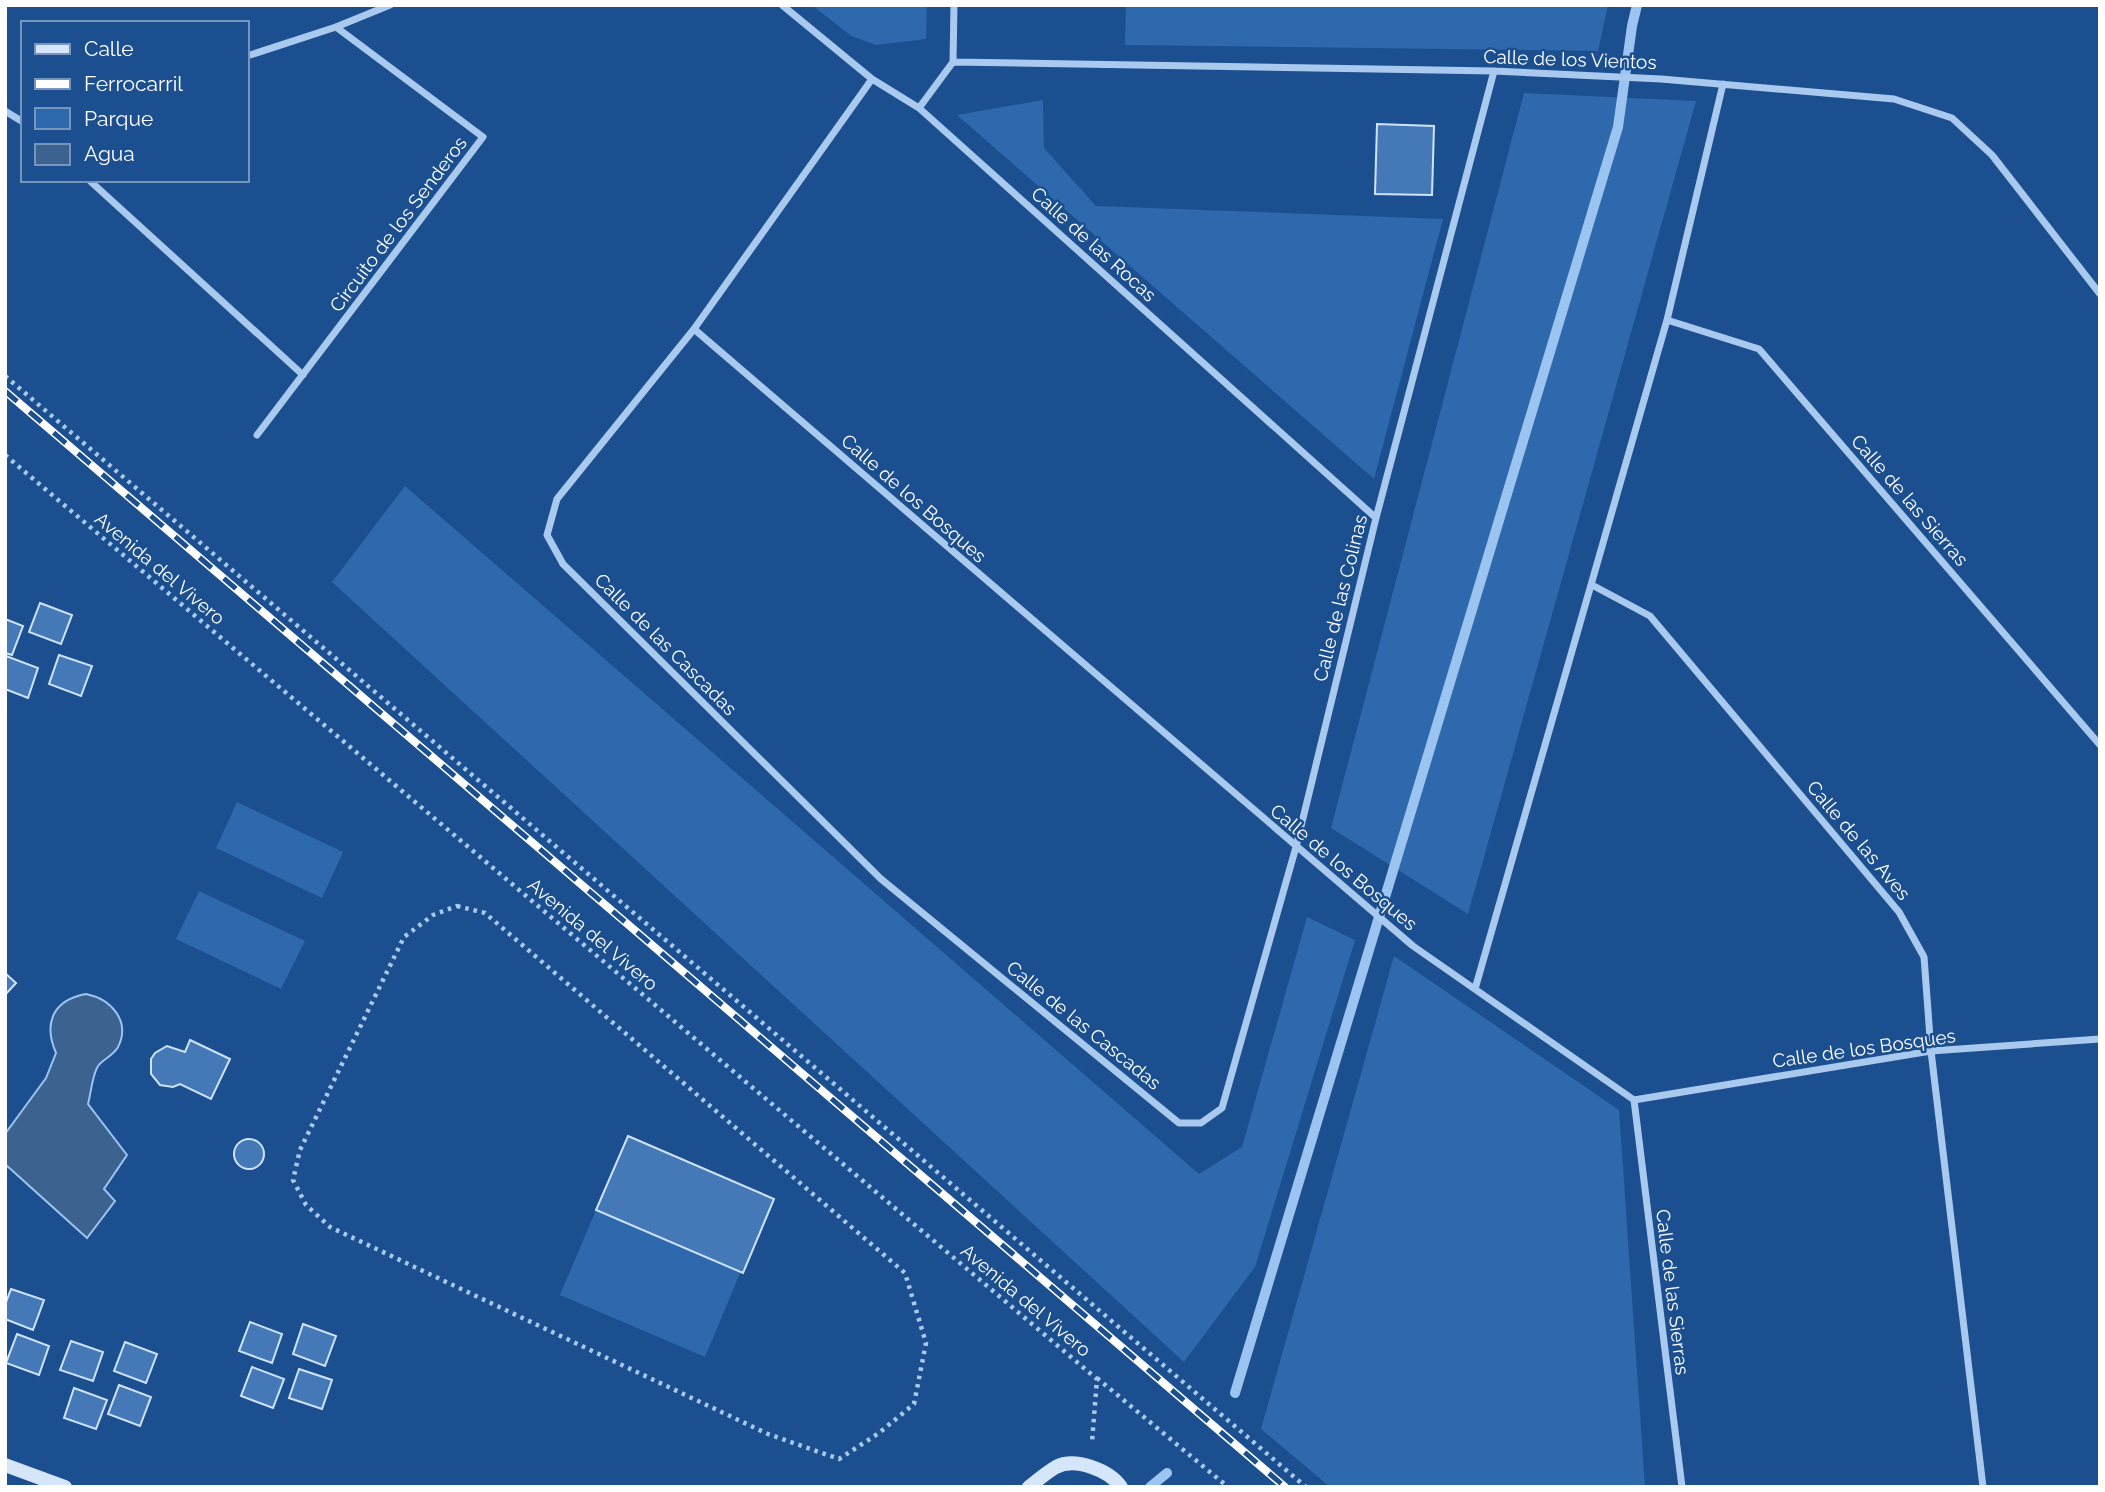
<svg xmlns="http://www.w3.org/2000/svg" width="2105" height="1492" font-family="Raleway,sans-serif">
	<rect width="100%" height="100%" fill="#1b4f8f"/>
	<path fill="#2e69ad" d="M 812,5 L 927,5 L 926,39 L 876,45 L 851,36 Z
		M 1126,5 L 1608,5 L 1598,51 L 1125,45 Z
		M 1524,93 L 1696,101 L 1468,914 L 1331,828 Z
		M 1043,100 L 1044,148 L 1096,206 L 1443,219 L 1374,479 L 957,115 Z
		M 405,486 L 1199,1174 L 1242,1147 L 1307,917 L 1355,940 L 1255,1267 L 1184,1362 L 332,582 Z
		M 237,802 L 343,852 L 322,898 L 216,848 Z
		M 199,891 L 305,941 L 281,989 L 176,939 Z
		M 1394,956 L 1619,1110 L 1645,1487 L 1330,1487 L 1261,1429 Z
		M 596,1210 L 741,1271 L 705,1357 L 560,1295 Z"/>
	<path fill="#3c6290" stroke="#9cc4f0" stroke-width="2" d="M 86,994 C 111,999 131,1021 118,1047 C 113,1056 103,1059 98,1066 C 92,1076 91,1093 88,1104 L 127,1155 L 104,1189 L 115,1201 L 87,1238 L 5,1164 L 5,1134 L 46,1078 L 56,1053 C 43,1023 53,1000 86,994 Z"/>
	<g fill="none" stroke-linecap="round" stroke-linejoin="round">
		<path stroke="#9cc4f0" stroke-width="10" d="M 1235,1393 L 1618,127 L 1632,26 L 1637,5
			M 1150,1487 L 1167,1473"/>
	</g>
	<path fill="#4478b7" stroke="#cfe3fa" stroke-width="2" d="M 1377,124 L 1434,126 L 1432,195 L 1375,194 Z
		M 40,603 L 72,615 L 61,644 L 29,632 Z
		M 5,619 L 23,626 L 12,655 L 5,653 Z
		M 59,655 L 92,666 L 81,696 L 49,684 Z
		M 6,656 L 38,668 L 28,698 L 5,689 Z
		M 5,973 L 16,983 L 5,995 Z
		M 190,1040 L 230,1059 L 211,1099 L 180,1084 L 173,1087 L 160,1085 L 151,1074 L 151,1059 L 155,1053 L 167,1046 L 185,1052 Z
		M 628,1136 L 774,1199 L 743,1273 L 596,1210 Z
		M234 1154a15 15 0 1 1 30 0a15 15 0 1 1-30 0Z
		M 11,1289 L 44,1300 L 33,1330 L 5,1319 L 5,1305 Z
		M 250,1322 L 282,1334 L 272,1363 L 239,1351 Z
		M 303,1324 L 336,1336 L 325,1366 L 293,1354 Z
		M 17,1334 L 49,1346 L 39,1375 L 6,1363 Z
		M 71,1341 L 103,1352 L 93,1381 L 60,1370 Z
		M 125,1342 L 157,1354 L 146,1383 L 114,1371 Z
		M 252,1367 L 284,1379 L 273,1408 L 241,1396 Z
		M 299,1369 L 332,1380 L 322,1409 L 289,1398 Z
		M 119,1385 L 151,1397 L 140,1426 L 108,1414 Z
		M 74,1388 L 107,1400 L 96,1429 L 64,1418 Z"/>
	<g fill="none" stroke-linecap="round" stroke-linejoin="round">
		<path stroke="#a9c9ee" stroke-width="4.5" stroke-dasharray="3.5 5" stroke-linecap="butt" d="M 5,376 L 1306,1487
			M 5,455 L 1097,1379 L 1092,1442
			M 457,906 L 485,913 L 905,1273 L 926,1343 L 914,1404 L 879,1433 L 839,1459 L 768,1434 L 330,1227 L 306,1205 L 293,1180 L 300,1150 L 404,937 L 433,915 Z
			M 1097,1378 L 1228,1487"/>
		<path stroke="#a9c9ee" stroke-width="7" d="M 782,5 L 872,79 L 919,108 L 1376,518
			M 247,56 L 336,27 L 390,5
			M 953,62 L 1494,71 L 1661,79 L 1894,99 L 1952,118 L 1992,155 L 2100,294
			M 872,79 L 694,329 L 557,499 L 547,535 L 563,564 L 881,879 L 1179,1123 L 1201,1123 L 1222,1108 L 1296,847 L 1376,518 L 1494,71
			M 919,108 L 953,62 L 954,5
			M 5,111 L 23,122
			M 89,180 L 303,375
			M 1667,320 L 1759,349 L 2100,745
			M 694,329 L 1413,946 L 1634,1100 L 1931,1051 L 2100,1039
			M 257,435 L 483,137 L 336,27
			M 1592,585 L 1650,616 L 1899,912 L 1924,957 L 1931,1051 L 1983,1487
			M 1475,989 L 1667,320 L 1723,84
			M 1634,1100 L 1682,1487"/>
		<path stroke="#d6e6fa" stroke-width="14" d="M 5,1465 L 65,1487
			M 1029,1487 C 1038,1480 1047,1472 1056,1467 C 1075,1457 1109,1470 1121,1487"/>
		<defs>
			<path id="rail" d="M 5,391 L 1285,1487"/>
		</defs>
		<use href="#rail" stroke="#fff" stroke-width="8"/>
		<use href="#rail" stroke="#1b4f8f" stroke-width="5" stroke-dasharray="16" stroke-linecap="butt"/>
	</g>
	<g text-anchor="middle" stroke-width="5" stroke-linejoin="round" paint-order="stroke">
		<g font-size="19" fill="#fff" stroke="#1b4f8f">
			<text transform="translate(1570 59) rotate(2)" y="7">Calle de los Vientos</text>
			<text transform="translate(398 224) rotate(-53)" y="7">Circuito de los Senderos</text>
			<text transform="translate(1094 244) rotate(42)" y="7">Calle de las Rocas</text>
			<text transform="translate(914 498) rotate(41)" y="7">Calle de los Bosques</text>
			<text transform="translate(1910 500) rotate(49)" y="7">Calle de las Sierras</text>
			<text transform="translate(160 568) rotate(40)" y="7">Avenida del Vivero</text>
			<text transform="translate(1340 598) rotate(-76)" y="7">Calle de las Colinas</text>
			<text transform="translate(666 644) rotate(45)" y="7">Calle de las Cascadas</text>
			<text transform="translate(1859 840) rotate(50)" y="7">Calle de las Aves</text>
			<text transform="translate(1344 867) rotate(40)" y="7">Calle de los Bosques</text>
			<text transform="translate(593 934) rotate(40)" y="7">Avenida del Vivero</text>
			<text transform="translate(1084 1025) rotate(39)" y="7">Calle de las Cascadas</text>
			<text transform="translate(1864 1048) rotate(-8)" y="7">Calle de los Bosques</text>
			<text transform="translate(1673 1292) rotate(83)" y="7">Calle de las Sierras</text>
			<text transform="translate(1026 1300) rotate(40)" y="7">Avenida del Vivero</text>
		</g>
	</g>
	<rect width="2105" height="1492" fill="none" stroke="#ffffff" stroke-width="14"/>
	<rect x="21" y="21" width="228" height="161" fill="#1b4f8f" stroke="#7695bc" stroke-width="2"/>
	<rect x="35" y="44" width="35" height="10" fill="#d6e6fa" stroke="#7695bc" stroke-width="2"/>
	<text x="84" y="56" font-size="21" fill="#ffffff">Calle</text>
	<rect x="35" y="79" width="35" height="10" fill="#ffffff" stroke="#7695bc" stroke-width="2"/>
	<text x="84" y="91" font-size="21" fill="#ffffff">Ferrocarril</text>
	<rect x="35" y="108" width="35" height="21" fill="#2e69ad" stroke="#7695bc" stroke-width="2"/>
	<text x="84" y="126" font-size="21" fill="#ffffff">Parque</text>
	<rect x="35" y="144" width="35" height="21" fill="#3c6290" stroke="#7695bc" stroke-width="2"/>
	<text x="84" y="161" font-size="21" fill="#ffffff">Agua</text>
</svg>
